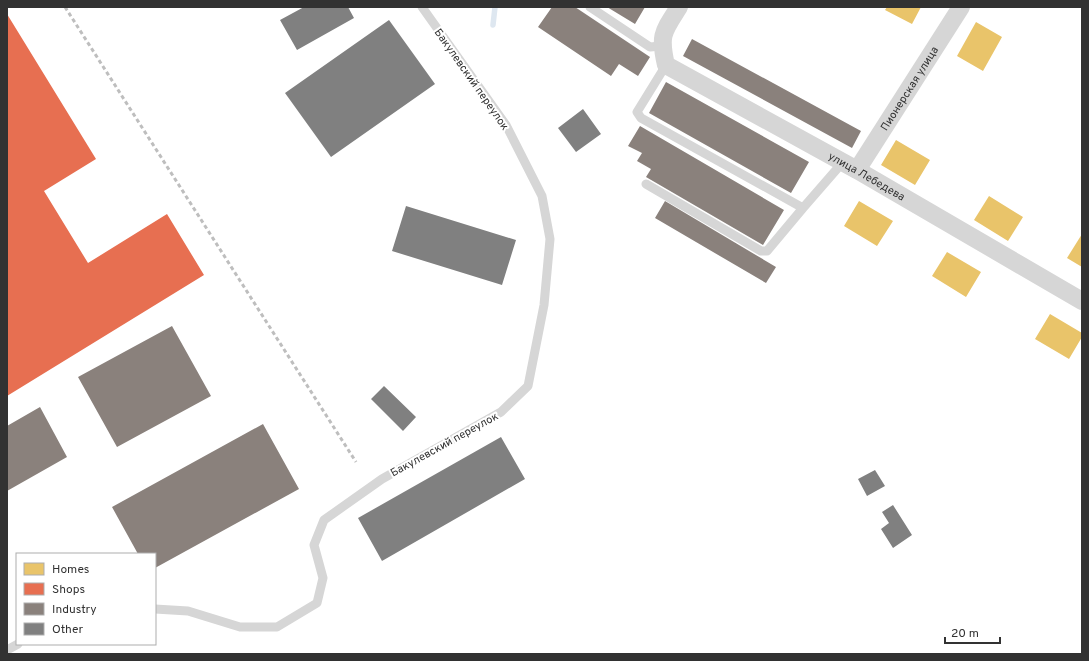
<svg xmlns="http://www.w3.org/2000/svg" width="1089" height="661" font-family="Overpass,sans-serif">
	<rect width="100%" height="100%" fill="#fff"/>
	<path fill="#e9c46a" d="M 887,7 L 921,7 L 912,24 L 885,10 Z
		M 976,22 L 1002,37 L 983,71 L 957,56 Z
		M 896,140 L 930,160 L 915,185 L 881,165 Z
		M 989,196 L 1023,217 L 1008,241 L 974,220 Z
		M 859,201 L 893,221 L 877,246 L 844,226 Z
		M 1082,234 L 1082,267 L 1067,258 Z
		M 947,252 L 981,272 L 966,297 L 932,276 Z
		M 1050,314 L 1082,333 L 1082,337 L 1069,359 L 1035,339 Z"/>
	<path fill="#e76f51" d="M 7,14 L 96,159 L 44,191 L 88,263 L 167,214 L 204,275 L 7,396 Z"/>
	<path fill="#8a817c" d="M 552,7 L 575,7 L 650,57 L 638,76 L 619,64 L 611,76 L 538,27 Z
		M 607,7 L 645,7 L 635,24 Z
		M 692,39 L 861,131 L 852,148 L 683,56 Z
		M 666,82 L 809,162 L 791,193 L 649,113 Z
		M 640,126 L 784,210 L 763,245 L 646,177 L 651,169 L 637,161 L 642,153 L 628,146 Z
		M 665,201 L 776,267 L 766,283 L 655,218 Z
		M 172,326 L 211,396 L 117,447 L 78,377 Z
		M 40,407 L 67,457 L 7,491 L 7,426 Z
		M 263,424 L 299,489 L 155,568 L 155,554 L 138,554 L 112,507 Z"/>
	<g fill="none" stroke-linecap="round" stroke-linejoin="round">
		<path stroke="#dee7f0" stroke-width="5.5" d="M 493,25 L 495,7"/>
	</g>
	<path fill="#808080" d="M 304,7 L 348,7 L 354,18 L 297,50 L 280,20 Z
		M 389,20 L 435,84 L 331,157 L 285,93 Z
		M 583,109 L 601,134 L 576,152 L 558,128 Z
		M 406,206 L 516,240 L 502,285 L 392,251 Z
		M 384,386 L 416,417 L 403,431 L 371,399 Z
		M 501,437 L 525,479 L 382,561 L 358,518 Z
		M 875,470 L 885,486 L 867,496 L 858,479 Z
		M 893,505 L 912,535 L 893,548 L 881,529 L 889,523 L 882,512 Z"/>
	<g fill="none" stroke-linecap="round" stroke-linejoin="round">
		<path stroke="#d6d6d6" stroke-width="9" d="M 590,7 L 650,47 L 661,46
			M 666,65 L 637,112 L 641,118 L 803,208 L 843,162
			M 646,184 L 761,251 L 767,251 L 803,208
			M 155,609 L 188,611 L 240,627 L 277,627 L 317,603 L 323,578 L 314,545 L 324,520 L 382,479 L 501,412 L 528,386 L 544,305 L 550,239 L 542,196 L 506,125 L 422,7
			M 7,650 L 18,644"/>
		<g stroke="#d6d6d6" stroke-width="18">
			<path id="s1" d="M 679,7 C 663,32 659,35 666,65 L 857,170 L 1082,301"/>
			<path id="s2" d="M 857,170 L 961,7"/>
		</g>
		<path stroke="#bebebe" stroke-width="3" stroke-dasharray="4 3" stroke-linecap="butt" d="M 65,7 L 356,462"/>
	</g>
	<g text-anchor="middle" stroke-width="4" stroke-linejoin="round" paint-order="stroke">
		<g font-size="11" fill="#323232" stroke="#fff">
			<text transform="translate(472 79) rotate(55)" y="4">Бакулевский переулок</text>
			<text dy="4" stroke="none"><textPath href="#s2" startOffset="97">Пионерская улица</textPath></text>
			<text dy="4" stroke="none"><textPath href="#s1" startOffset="292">улица Лебедева</textPath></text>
			<text transform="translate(444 444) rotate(-29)" y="4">Бакулевский переулок</text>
		</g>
	</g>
	<rect width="1089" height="661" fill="none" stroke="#323232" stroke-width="16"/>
	<rect x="16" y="553" width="140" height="92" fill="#ffffff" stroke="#adadad"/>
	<rect x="24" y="563" width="20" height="12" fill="#e9c46a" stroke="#adadad"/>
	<text x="52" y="573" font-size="12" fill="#323232">Homes</text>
	<rect x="24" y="583" width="20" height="12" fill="#e76f51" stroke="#adadad"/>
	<text x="52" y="593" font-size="12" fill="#323232">Shops</text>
	<rect x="24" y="603" width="20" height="12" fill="#8a817c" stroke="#adadad"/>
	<text x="52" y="613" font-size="12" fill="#323232">Industry</text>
	<rect x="24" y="623" width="20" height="12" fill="#808080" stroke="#adadad"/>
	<text x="52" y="633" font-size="12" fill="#323232">Other</text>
	<path d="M945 637v6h55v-6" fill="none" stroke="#323232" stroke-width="2"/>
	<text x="951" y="637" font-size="12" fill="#323232" stroke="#ffffff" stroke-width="3" paint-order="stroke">20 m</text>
</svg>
